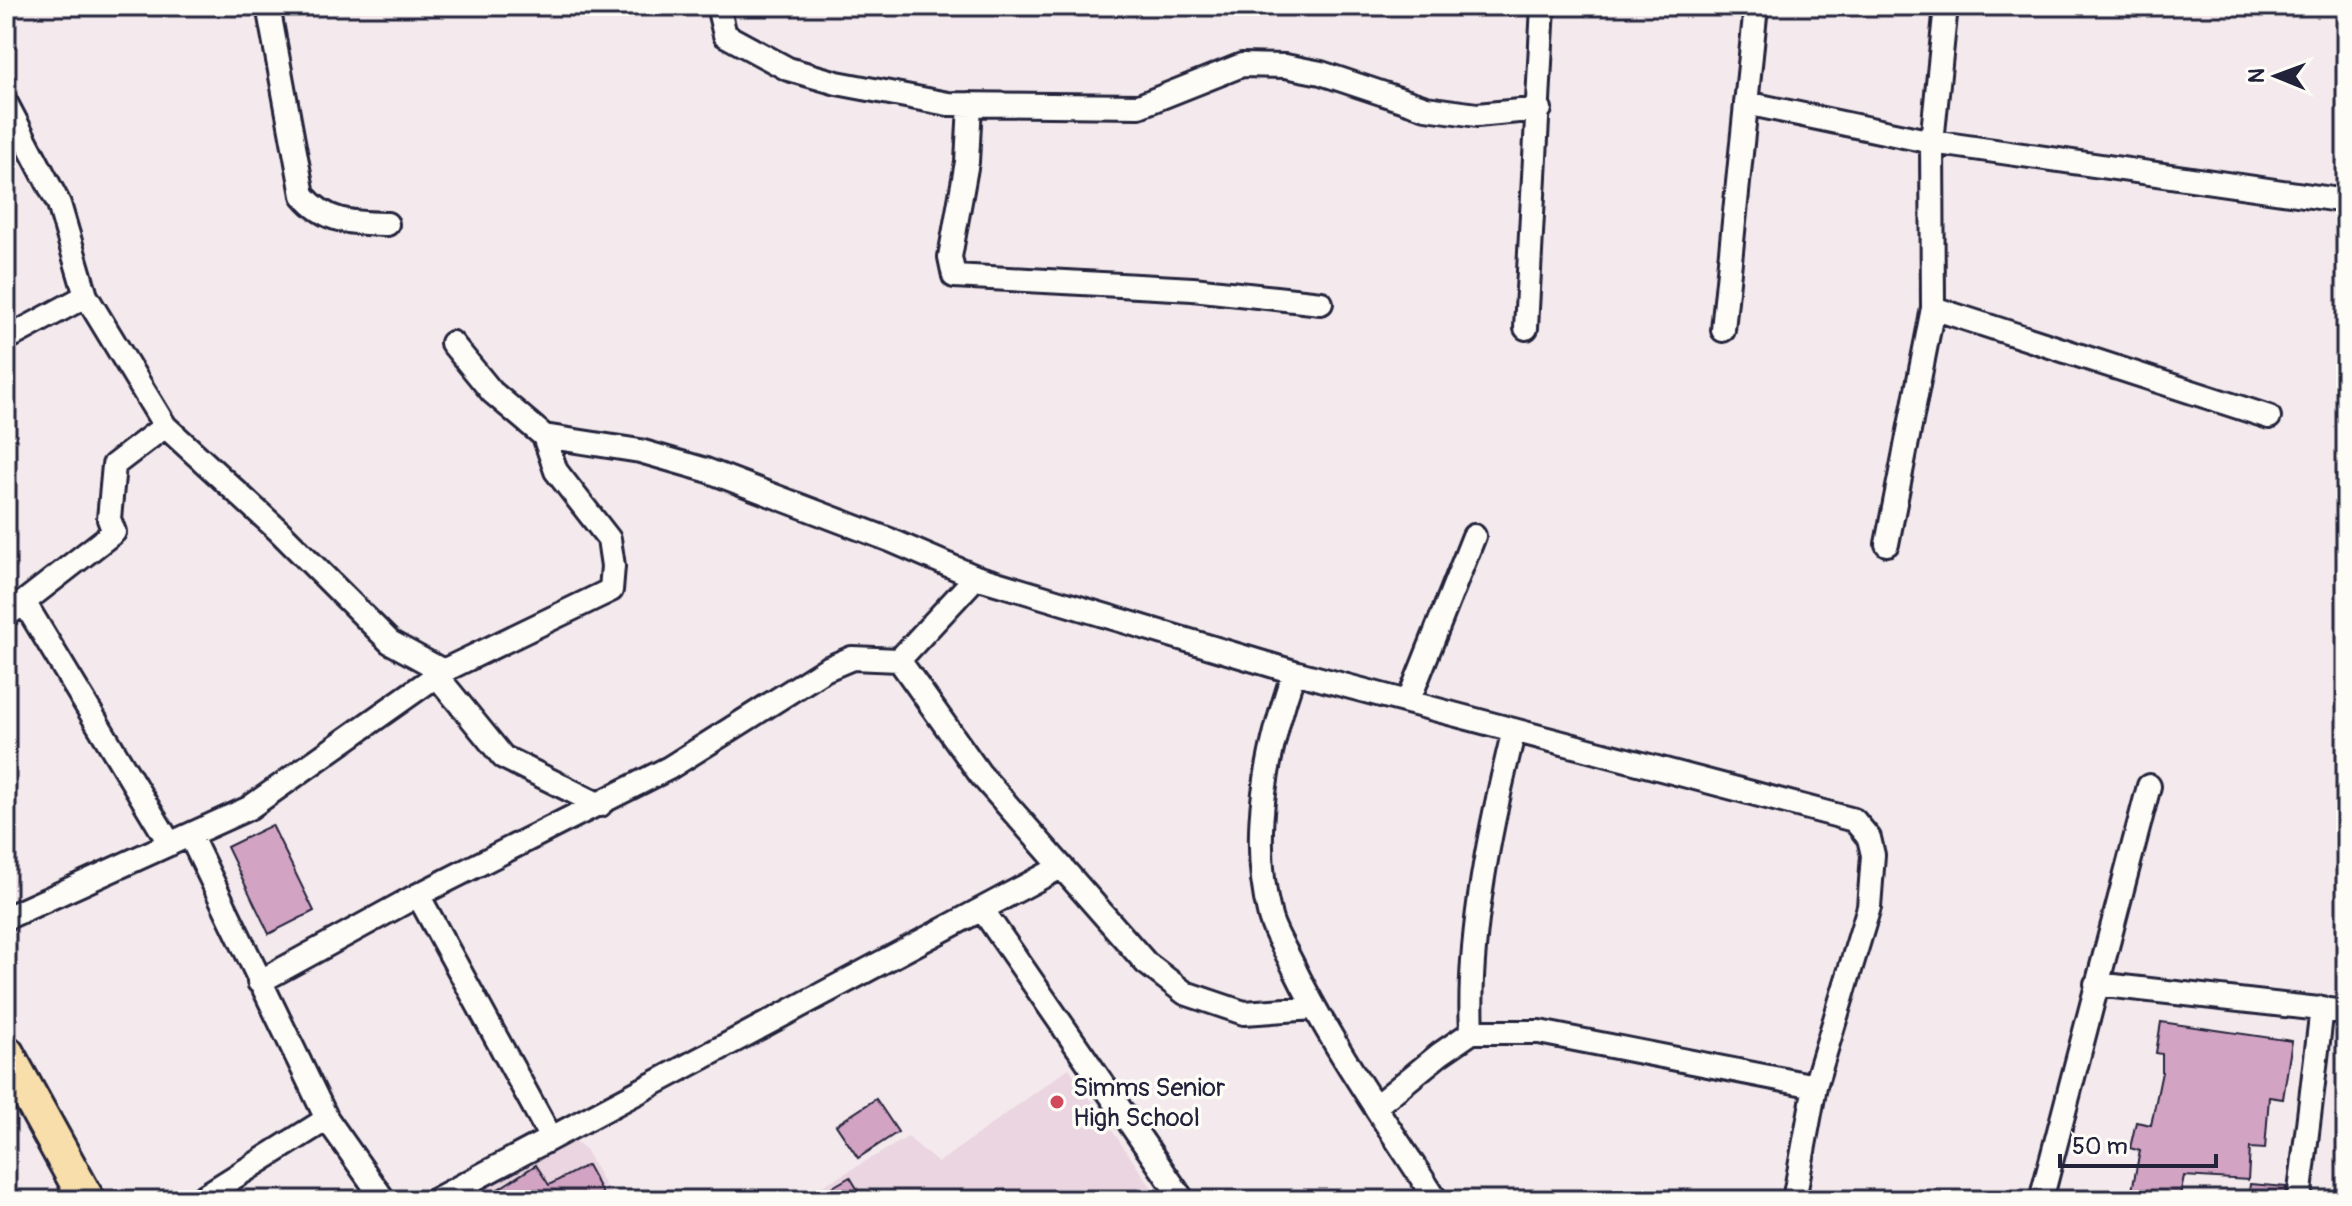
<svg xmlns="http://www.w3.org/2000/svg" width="2352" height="1206" font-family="Pangolin,sans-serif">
	<rect width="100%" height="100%" fill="#f4eaed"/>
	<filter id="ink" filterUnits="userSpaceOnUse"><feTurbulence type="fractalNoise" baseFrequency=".0125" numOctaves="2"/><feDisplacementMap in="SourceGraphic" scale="16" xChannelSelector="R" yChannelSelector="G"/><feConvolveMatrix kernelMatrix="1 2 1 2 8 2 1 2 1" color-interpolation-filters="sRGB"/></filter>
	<g filter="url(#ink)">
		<path fill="#ead5e0" d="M 1069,1068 L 1160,1200 L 798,1200 L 908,1137 L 938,1163 Z
			M 574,1141 L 585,1149 L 613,1200 L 459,1200 L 559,1143 Z"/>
		<path fill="#d2a3c3" stroke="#22223b" stroke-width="2" d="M 272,825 L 314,911 L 269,934 L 227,847 Z
			M 2161,1022 L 2292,1041 L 2283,1099 L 2269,1097 L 2265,1149 L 2250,1148 L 2248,1180 L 2184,1176 L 2179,1200 L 2130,1200 L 2140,1151 L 2130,1148 L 2136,1122 L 2151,1125 L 2162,1072 L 2162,1054 L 2156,1053 Z
			M 876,1099 L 898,1132 L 858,1158 L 836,1125 Z
			M 536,1165 L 549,1185 L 587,1165 L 606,1200 L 481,1200 Z
			M 850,1177 L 864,1200 L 810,1200 Z
			M 2250,1184 L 2286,1187 L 2285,1200 L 2248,1200 Z"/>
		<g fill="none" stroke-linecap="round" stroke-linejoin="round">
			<defs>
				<path id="minor" d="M 268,6 L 303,195 C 326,223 353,223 387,224
					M 718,6 L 725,35 L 788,69 L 837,83 L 948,104 L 1139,106 L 1242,65 L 1285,66 L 1321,73 L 1426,108 L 1477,115 L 1540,109
					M 6,103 L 59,204 L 86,296 L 165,426 L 279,531 L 390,642 L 443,671
					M 1746,103 L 1932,142 L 2346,201
					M 970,104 L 967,162 L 950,257 L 954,276 L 1193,289 L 1321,303
					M 1933,308 L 2269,417
					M 1526,328 L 1543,6
					M 1723,330 L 1756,6
					M 6,339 L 86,296
					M 544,436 L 640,451 L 706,470 L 890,540 L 976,577 L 1294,672 L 1854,820 L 1869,838 L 1873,855 L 1869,907 L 1815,1086 L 1794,1200
					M 1887,544 L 1933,308 L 1932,142 L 1946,6
					M 976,577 L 899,660 L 980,774 L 1146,963 L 1185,993 L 1244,1013 L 1314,1008
					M 24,602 L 170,844
					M 6,616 L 114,532 L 109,519 L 114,465 L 165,426
					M 1294,672 C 1267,750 1249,835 1270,917 C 1275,935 1288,954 1296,972 C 1335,1051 1388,1125 1436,1200
					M 437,676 L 503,757 L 600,805
					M 1408,702 L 1474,536
					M 190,835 L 327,1119 L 384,1200
					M 418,895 L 551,1138
					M 982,909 L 1183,1200
					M 6,918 L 249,808 L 443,671 L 611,590 L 613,566 L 609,539 L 556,471 L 544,436 L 492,392 L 452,343
					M 259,982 L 418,895 L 669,768 L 826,669 L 852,658 L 899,660
					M 2096,984 L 2346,1012
					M 1472,1032 C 1467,937 1491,823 1514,730
					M 1376,1106 L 1440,1054 L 1472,1032 L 1539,1032 L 1815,1086
					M 198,1200 L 327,1119
					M 435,1200 L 1059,868
					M 2041,1200 L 2149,786
					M 2299,1200 L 2322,1008"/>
				<path id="primary" d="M 6,1053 L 87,1200"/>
			</defs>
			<use href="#minor" stroke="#22223b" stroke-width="28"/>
			<use href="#primary" stroke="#22223b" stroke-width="40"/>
			<use href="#minor" stroke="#fdfcf7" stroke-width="22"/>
			<use href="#primary" stroke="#f8deab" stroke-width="34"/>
		</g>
	</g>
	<circle fill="#d1495b" stroke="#fdfcf7" stroke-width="3" cx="1057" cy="1102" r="8"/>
	<g text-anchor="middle" stroke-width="7" stroke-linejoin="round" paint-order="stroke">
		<g font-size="26" fill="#22223b" stroke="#fdfcf7" text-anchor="start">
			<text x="1073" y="1096">Simms Senior<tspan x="1073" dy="30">High School</tspan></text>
		</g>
	</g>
	<rect width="2352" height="1206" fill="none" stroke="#fdfcf7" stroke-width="32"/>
	<rect x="16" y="16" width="2320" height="1174" fill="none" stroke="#22223b" stroke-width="3" filter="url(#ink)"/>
	<g transform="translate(2276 76) rotate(271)" stroke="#fdfcf7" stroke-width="6" paint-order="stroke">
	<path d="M0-6L14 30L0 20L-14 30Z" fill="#22223b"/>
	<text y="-12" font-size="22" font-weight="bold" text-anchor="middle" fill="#22223b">N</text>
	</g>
	<path d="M2060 1154v12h156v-12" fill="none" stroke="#22223b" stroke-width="4"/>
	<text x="2072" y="1154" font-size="24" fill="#22223b" stroke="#fdfcf7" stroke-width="6" paint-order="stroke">50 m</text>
</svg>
